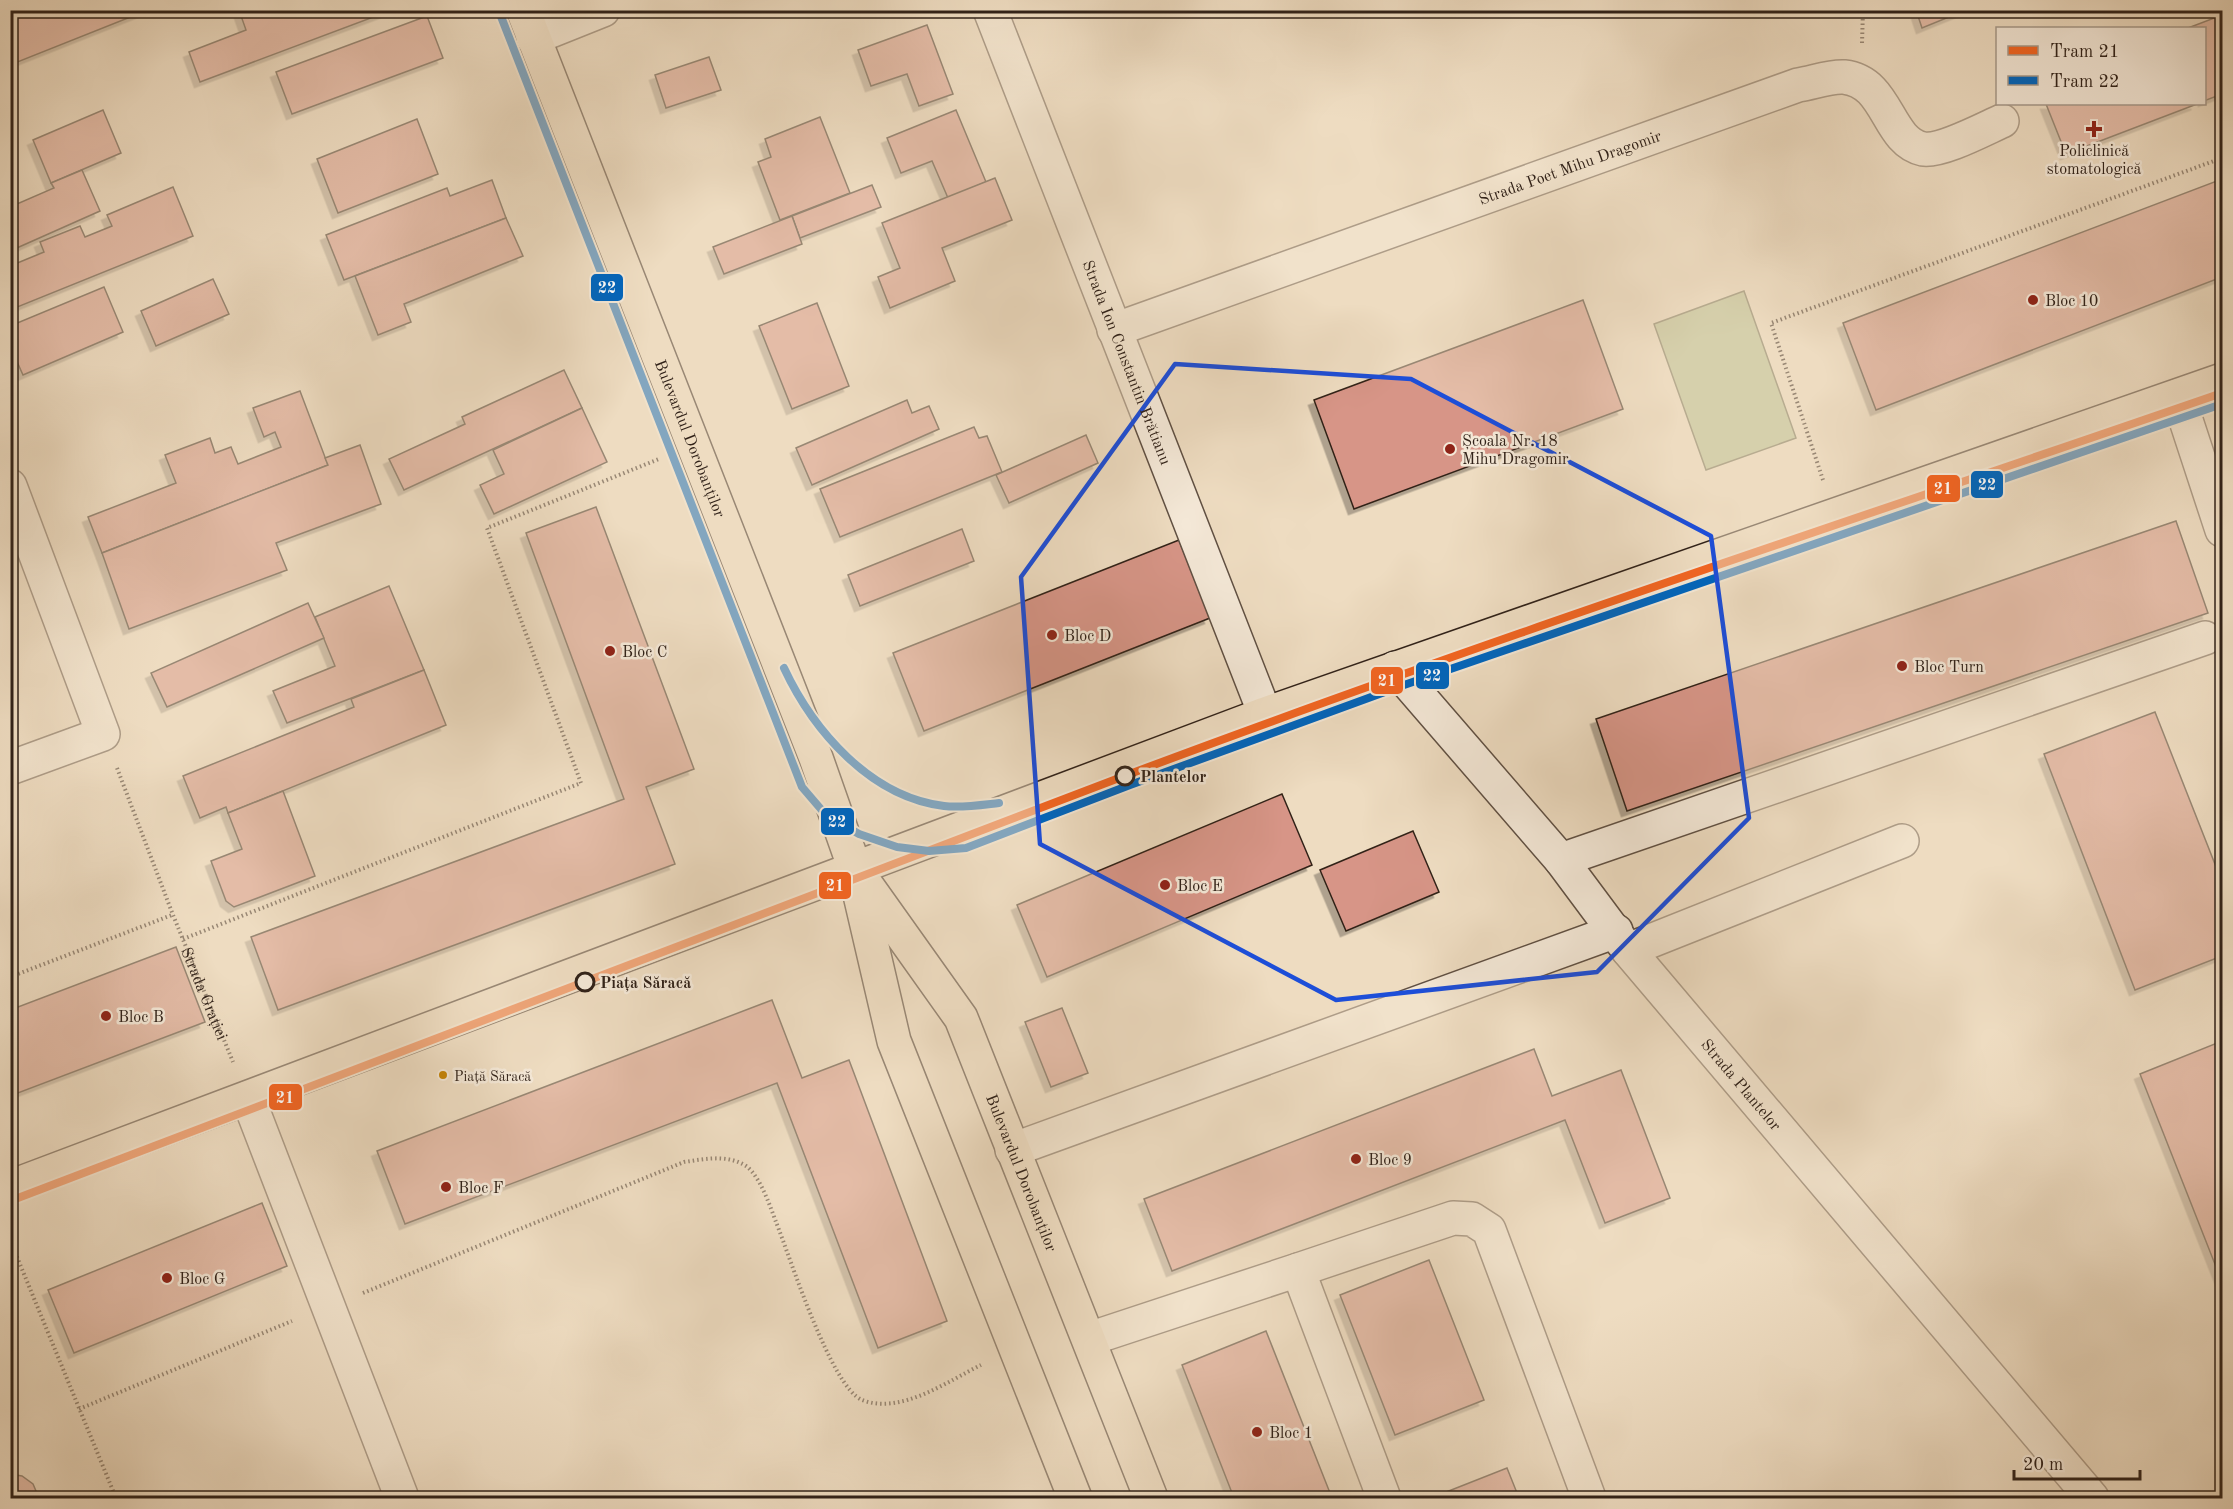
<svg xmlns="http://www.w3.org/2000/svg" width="2233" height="1509" viewBox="0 0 2233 1509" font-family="'Old Standard TT',serif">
  <defs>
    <filter id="shadow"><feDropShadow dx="-5.5" dy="5.5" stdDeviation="0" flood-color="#0004"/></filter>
  </defs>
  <rect width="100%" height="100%" fill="#eedcc1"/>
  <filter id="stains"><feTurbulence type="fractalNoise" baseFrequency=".00333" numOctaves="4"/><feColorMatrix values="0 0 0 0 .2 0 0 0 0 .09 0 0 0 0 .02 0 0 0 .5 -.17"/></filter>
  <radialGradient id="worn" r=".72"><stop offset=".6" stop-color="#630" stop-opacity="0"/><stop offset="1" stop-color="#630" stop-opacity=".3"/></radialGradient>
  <path fill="#b9c092" stroke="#757156" stroke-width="1.5" d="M 1744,291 L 1796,438 L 1706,470 L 1654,324 Z"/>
  <g fill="#d79587" stroke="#312219" stroke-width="1.5" filter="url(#shadow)">
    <path d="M 15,10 L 148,10 L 10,65 L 10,12 Z"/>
    <path d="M 247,10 L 392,10 L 200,82 L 189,52 L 246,30 L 240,13 Z"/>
    <path d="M 1916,10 L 1966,10 L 1922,28 Z"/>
    <path d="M 2222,15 L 2222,94 L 2204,101 L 2204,28 L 2188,28 Z"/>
    <path d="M 427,16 L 443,58 L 292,114 L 276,72 Z"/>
    <path d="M 927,25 L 953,94 L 919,106 L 907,74 L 871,86 L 858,50 Z"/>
    <path d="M 709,57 L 721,90 L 666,108 L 655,75 Z"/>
    <path d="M 2046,104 L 2197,104 L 2066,154 Z"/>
    <path d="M 103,110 L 121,153 L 51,183 L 33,140 Z"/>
    <path d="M 956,110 L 986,182 L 948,198 L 932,161 L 901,173 L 887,138 Z"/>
    <path d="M 820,117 L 850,193 L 780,220 L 758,162 L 771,157 L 765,139 Z"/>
    <path d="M 417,119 L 438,174 L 338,213 L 317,159 Z"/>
    <path d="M 82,170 L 100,211 L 10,251 L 10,207 L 54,188 L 51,183 Z"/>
    <path d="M 995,178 L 1012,220 L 942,248 L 955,281 L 890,308 L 878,277 L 900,268 L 882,223 Z"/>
    <path d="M 2222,179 L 2222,277 L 1876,410 L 1843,323 Z"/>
    <path d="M 492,180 L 506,218 L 344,280 L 326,235 L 447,188 L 450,196 Z"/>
    <path d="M 872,185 L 881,207 L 800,238 L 792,216 Z"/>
    <path d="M 173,187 L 193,236 L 10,310 L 10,266 L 44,252 L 40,242 L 80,226 L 85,237 L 112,226 L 107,215 Z"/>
    <path d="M 792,216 L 802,244 L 724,274 L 713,247 Z"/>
    <path d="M 506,218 L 523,256 L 404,304 L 411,322 L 378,335 L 355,276 Z"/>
    <path d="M 213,279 L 229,314 L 156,346 L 141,311 Z"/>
    <path d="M 104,287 L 123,332 L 23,375 L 10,346 L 10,326 Z"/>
    <path d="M 1583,300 L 1623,409 L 1354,509 L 1314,400 Z"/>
    <path d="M 817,303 L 849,386 L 792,409 L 759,326 Z"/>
    <path d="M 564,370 L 582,408 L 404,490 L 389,459 L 465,424 L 462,417 Z"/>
    <path d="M 300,391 L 328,465 L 102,553 L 88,517 L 176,483 L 165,455 L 210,438 L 215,453 L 231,447 L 238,464 L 281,447 L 275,432 L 264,437 L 253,408 Z"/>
    <path d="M 907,400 L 912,413 L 929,406 L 939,429 L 812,485 L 796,448 Z"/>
    <path d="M 582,408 L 607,462 L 494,514 L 480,485 L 504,474 L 493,450 Z"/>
    <path d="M 974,427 L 979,438 L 987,436 L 1002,472 L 840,537 L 820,489 Z"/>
    <path d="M 1086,435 L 1098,463 L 1009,503 L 996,475 Z"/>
    <path d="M 360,445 L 381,504 L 276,543 L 287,570 L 129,629 L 102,553 L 328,465 L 325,458 Z"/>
    <path d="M 596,507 L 694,769 L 646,787 L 675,864 L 278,1010 L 251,937 L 624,799 L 526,533 Z"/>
    <path d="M 2176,521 L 2208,613 L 1627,811 L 1596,719 Z"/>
    <path d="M 962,529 L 974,561 L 860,606 L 848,575 Z"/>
    <path d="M 1179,540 L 1210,618 L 924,731 L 893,653 Z"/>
    <path d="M 389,586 L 424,670 L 287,723 L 273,691 L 335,666 L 315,617 Z"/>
    <path d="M 308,603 L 324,638 L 167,707 L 151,673 Z"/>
    <path d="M 424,670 L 446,725 L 228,813 L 226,807 L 200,818 L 183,776 L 354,707 L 351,699 Z"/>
    <path d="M 2155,712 L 2222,882 L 2222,956 L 2135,990 L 2044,754 Z"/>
    <path d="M 283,791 L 315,876 L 234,907 L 226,901 L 211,861 L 242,849 L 228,813 Z"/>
    <path d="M 1282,794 L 1312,865 L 1047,977 L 1017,905 Z"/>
    <path d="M 1413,831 L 1439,892 L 1346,931 L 1320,870 Z"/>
    <path d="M 176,947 L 205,1022 L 10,1096 L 10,1010 Z"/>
    <path d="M 772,1000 L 802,1078 L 849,1060 L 947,1321 L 878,1348 L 777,1083 L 405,1224 L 377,1151 Z"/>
    <path d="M 1062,1008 L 1088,1073 L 1051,1087 L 1025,1022 Z"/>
    <path d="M 2222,1041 L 2222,1282 L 2140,1074 Z"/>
    <path d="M 1534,1049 L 1552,1096 L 1621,1070 L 1670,1198 L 1605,1223 L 1565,1120 L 1172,1271 L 1144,1199 Z"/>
    <path d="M 262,1203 L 287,1266 L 74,1353 L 48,1290 Z"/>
    <path d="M 1429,1260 L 1484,1400 L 1395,1435 L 1340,1295 Z"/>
    <path d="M 1266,1331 L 1332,1498 L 1234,1498 L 1182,1365 Z"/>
    <path d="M 1507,1468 L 1519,1498 L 1431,1498 Z"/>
    <path d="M 10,1474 L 22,1476 L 33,1484 L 39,1498 L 10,1498 Z"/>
  </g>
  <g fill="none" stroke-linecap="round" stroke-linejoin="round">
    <g stroke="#605043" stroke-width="36">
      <g id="minor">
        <path id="s2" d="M 990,10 L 1265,714"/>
        <path d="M 533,38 L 603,10"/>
        <path id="s3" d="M 1114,330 L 1798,85 C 1812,83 1830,76 1844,77 C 1889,82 1886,141 1923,149 C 1941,152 1984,129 2002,121"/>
        <path d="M 2178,396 L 2222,530"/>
        <path d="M 10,486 L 103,734 L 10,768"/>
        <path id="s4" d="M 1395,668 L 1561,860 L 1628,950 L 2092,1498"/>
        <path d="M 1561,860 L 2205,638"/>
        <path d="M 1628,950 L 1902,841"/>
        <path d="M 248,1098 L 402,1498"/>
        <path d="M 1012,1150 L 1616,931"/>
        <path d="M 1298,1270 L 1453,1218 L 1472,1219 L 1489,1230 L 1589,1498"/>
        <path d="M 1089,1339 L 1298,1270 L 1384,1498"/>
      </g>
    </g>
    <g stroke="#312219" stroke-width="36">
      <g id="major">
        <path id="s5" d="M 523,10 L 816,758 L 855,869 L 961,1018 L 1151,1498"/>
        <path d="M 857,882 L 894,1041 L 1075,1498"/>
        <path d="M 10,1187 L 1265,714 L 2222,380"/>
      </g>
    </g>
    <g stroke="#312219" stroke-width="4" stroke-dasharray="1.5 3" stroke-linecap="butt">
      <path d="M 1862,43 L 1863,10"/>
      <path d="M 1823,480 L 1771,323 L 2222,158"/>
      <path id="s1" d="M 117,768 L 173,915 L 233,1062"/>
      <path d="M 183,939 L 581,783 L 487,528 L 659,459"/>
      <path d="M 10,977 L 172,915"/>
      <path d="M 10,1240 L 116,1498"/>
      <path d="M 363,1293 L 684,1162 C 705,1159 727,1154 746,1166 C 760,1176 770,1206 776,1222 C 790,1257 831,1387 862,1400 C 901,1415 948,1381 981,1365"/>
      <path d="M 79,1409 L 292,1321"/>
    </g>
    <use href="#minor" stroke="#f4e8d7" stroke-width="33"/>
    <use href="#major" stroke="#eedcc1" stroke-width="33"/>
    <g stroke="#f4e8d7" stroke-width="12">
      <path id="tram-1" d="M 10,1201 C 384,1062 754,914 1127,775 C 1489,639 1857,519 2222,393"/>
    </g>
    <g stroke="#f4e8d7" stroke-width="12">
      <g id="tram-2">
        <path d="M 500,14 L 802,787 L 826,815 L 859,834 L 897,847 L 929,851 L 966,848 L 1130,785 L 1404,685 L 2222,404"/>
        <path d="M 784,668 C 813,730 870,797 944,806 C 962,808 981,805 999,803"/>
      </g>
    </g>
    <use href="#tram-1" stroke="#f26522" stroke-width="8"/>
    <use href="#tram-2" stroke="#0065bd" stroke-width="8"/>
  </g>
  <path d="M0 0H2233V1509H0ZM 1175,364 L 1411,379 L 1711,536 L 1749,818 L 1597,972 L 1336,1000 L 1040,844 L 1021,577 Z" fill="#eedcc1" fill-opacity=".55" fill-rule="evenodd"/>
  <path fill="none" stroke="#1d4ed8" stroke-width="4.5" stroke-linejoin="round" d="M 1175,364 L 1411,379 L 1711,536 L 1749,818 L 1597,972 L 1336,1000 L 1040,844 L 1021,577 Z"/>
  <g fill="#8f2418" stroke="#f4e8d7" stroke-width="2">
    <path d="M2091 120h6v6h6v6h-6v6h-6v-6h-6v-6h6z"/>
    <circle cx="2033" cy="300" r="6"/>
    <circle cx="1450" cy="449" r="6"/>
    <circle cx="1052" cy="635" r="6"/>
    <circle cx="610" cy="651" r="6"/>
    <circle cx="1902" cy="666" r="6"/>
    <circle cx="1165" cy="885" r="6"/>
    <circle cx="106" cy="1016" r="6"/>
    <circle cx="1356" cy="1159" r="6"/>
    <circle cx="446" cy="1187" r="6"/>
    <circle cx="167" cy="1278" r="6"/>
    <circle cx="1257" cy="1432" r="6"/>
  </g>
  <g fill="#f4e8d7" stroke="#312219" stroke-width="3">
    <circle cx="1125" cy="776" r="9"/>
    <circle cx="585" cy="982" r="9"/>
  </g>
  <circle fill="#c68506" stroke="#f4e8d7" stroke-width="2" cx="443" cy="1075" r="5"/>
  <g text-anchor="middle" stroke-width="5" stroke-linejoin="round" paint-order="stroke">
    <g font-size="14" fill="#312219" stroke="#f4e8d7" text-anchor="start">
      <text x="454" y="1081">Piață Săracă</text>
    </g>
    <g font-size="16" fill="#312219" stroke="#f4e8d7" text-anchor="start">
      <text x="2094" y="156" text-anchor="middle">Policlinică<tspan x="2094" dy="18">stomatologică</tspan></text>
      <text x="2045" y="306">Bloc 10</text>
      <text x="1462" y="446">Școala Nr. 18<tspan x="1462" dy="18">Mihu Dragomir</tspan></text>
      <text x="1064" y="641">Bloc D</text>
      <text x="622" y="657">Bloc C</text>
      <text x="1914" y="672">Bloc Turn</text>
      <text x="1177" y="891">Bloc E</text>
      <text x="118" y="1022">Bloc B</text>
      <text x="1368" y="1165">Bloc 9</text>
      <text x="458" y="1193">Bloc F</text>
      <text x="179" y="1284">Bloc G</text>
      <text x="1269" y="1438">Bloc 1</text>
    </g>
    <g font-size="16" fill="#312219" stroke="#f4e8d7">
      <text dy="6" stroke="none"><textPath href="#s3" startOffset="484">Strada Poet Mihu Dragomir</textPath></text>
      <text dy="6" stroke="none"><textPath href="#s2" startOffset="378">Strada Ion Constantin Brătianu</textPath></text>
      <text dy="6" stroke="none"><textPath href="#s5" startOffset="460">Bulevardul Dorobanților</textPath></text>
      <text dy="6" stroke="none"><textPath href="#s1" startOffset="242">Strada Grației</textPath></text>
      <text dy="6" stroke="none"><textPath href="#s4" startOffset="542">Strada Plantelor</textPath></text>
      <text dy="6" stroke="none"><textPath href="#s5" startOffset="1270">Bulevardul Dorobanților</textPath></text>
    </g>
    <g font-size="16" font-weight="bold" fill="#312219" stroke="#f4e8d7" text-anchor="start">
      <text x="1140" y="782">Plantelor</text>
      <text x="600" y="988">Piața Săracă</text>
    </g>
  </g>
  <g stroke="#f4e8d7" stroke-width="2">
    <rect x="590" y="273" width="34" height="29" rx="6" fill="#0065bd"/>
    <rect x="1970" y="470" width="34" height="29" rx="6" fill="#0065bd"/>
    <rect x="1926" y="474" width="35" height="29" rx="6" fill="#f26522"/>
    <rect x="1415" y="661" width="35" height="29" rx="6" fill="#0065bd"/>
    <rect x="1370" y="666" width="34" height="29" rx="6" fill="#f26522"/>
    <rect x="820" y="807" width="35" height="29" rx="6" fill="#0065bd"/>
    <rect x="818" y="871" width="34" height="29" rx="6" fill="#f26522"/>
    <rect x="268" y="1083" width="35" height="28" rx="6" fill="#f26522"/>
  </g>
  <g font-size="16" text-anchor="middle" font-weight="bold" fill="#fff">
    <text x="607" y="293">22</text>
    <text x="1987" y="490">22</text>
    <text x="1943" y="494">21</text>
    <text x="1432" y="681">22</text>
    <text x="1387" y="686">21</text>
    <text x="837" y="827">22</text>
    <text x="835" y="891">21</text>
    <text x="285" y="1103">21</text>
  </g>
  <rect width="2233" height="1509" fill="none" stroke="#eedcc1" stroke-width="36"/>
  <rect x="12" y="12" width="2209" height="1485" fill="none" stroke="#312219" stroke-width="3"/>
  <rect x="18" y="18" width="2197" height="1473" fill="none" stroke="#312219" stroke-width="1.5"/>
  <rect x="1996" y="27" width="210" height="78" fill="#f4e8d7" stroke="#a6998b" stroke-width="1.5"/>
  <rect x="2008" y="46" width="30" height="9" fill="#f26522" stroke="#a6998b" stroke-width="1.5"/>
  <text x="2050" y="57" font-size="18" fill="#312219">Tram 21</text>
  <rect x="2008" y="76" width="30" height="9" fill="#0065bd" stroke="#a6998b" stroke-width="1.5"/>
  <text x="2050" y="87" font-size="18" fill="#312219">Tram 22</text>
  <path d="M2014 1470v9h126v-9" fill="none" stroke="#312219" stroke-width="3"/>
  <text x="2023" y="1470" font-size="18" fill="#312219" stroke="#f4e8d7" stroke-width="4.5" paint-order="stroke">20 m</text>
  <rect width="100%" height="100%" filter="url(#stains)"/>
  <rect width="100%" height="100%" fill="url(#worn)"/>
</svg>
